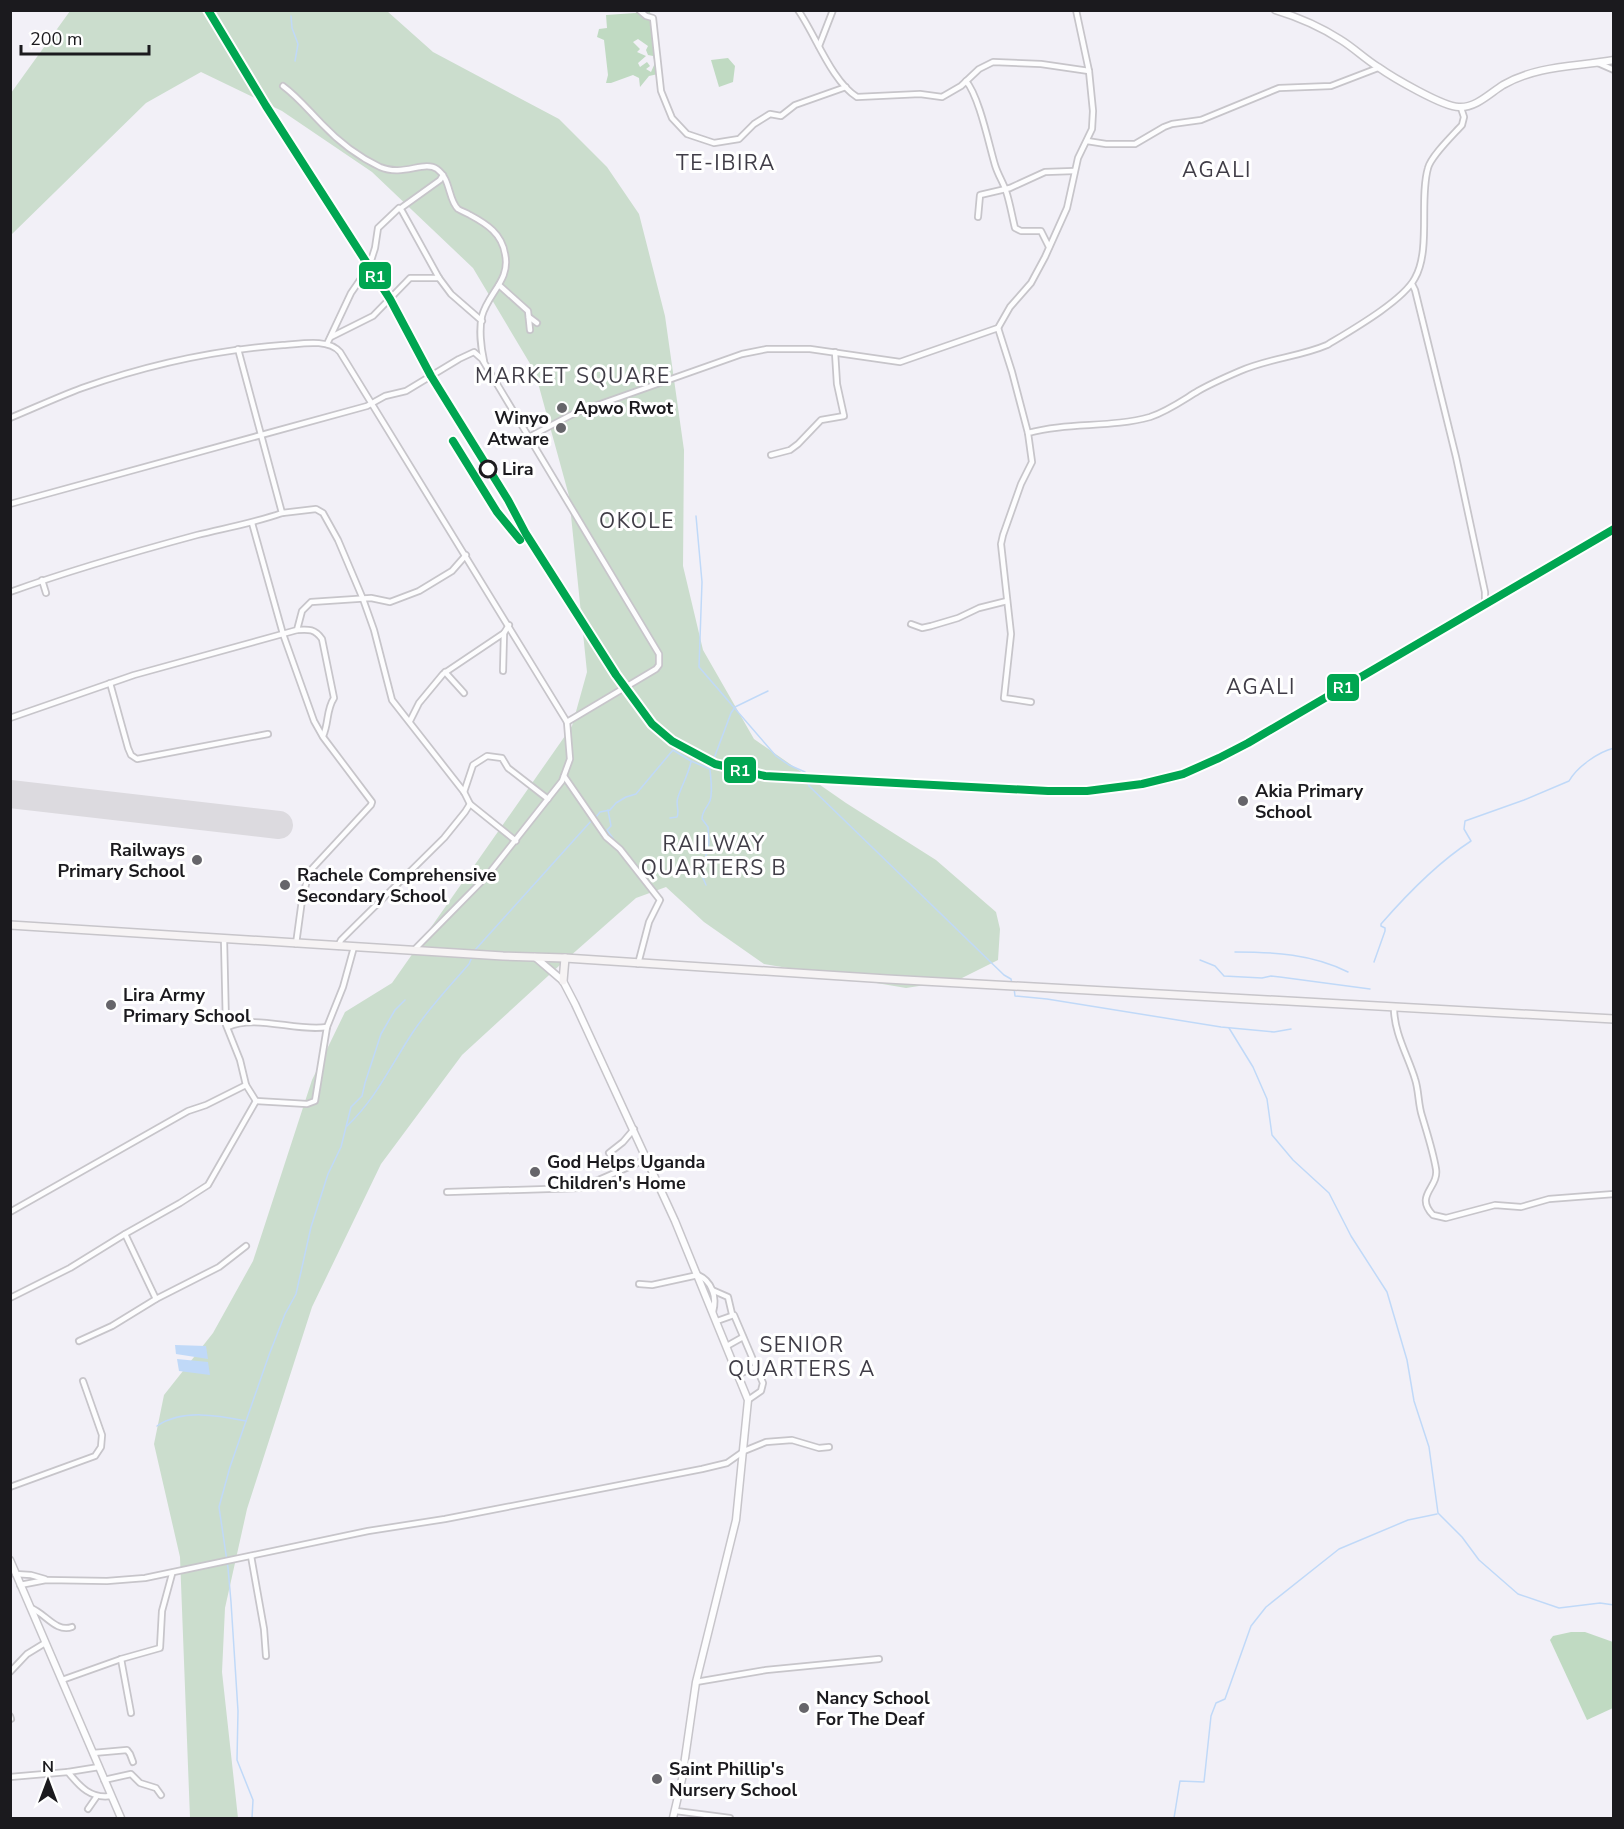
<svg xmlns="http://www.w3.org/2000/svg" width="1624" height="1829" viewBox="0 0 1624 1829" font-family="'Nunito Sans',sans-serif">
  <rect width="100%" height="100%" fill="#f2f0f7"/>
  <path fill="#cbddcd" d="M 70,11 L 387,11 L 433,52 L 559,119 L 607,167 L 639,214 L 665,316 L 684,450 L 683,566 L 703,650 L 754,739 L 846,803 L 936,860 L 996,912 L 1000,929 L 998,960 L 958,980 L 906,988 L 764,964 L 704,922 L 666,887 L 636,898 L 560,965 L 462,1055 L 381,1164 L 312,1307 L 247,1509 L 225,1608 L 222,1672 L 238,1818 L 190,1818 L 180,1557 L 154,1444 L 164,1395 L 213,1333 L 253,1261 L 312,1080 L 345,1012 L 392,983 L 572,726 L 587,672 L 569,496 L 535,372 L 473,268 L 372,172 L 282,111 L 201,72 L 146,103 L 11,235 L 11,93 Z"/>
  <g fill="#c0dac2" fill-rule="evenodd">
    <path d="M 650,12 L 658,74 L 649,76 L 640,87 L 639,78 L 633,75 L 611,83 L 606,83 L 608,75 L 604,40 L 597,37 L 599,29 L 607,28 L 606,15 ZM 638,39 L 648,46 L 646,50 L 648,55 L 653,56 L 655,63 L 651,72 L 646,69 L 650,66 L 647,62 L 640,67 L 638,63 L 646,56 L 637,52 L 640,49 L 633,42 Z"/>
    <path d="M 728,58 L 735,66 L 733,82 L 719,87 L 711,60 Z"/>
    <path d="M 1571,1632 L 1585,1632 L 1613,1642 L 1613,1708 L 1587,1720 L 1550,1640 L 1553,1636 Z"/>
  </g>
  <g fill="#c0d9f8">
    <path d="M 175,1345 L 206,1346 L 208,1359 L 176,1354 Z"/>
    <path d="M 177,1359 L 208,1362 L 210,1375 L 179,1371 Z"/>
  </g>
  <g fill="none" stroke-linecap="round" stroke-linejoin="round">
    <g stroke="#c0d9f8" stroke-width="1.5">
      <path d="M 291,16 L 292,28 L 298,44 L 295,61"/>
      <path d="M 696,516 L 702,582 L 699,667 L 776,756 L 789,765 L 805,772 L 809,786 L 1004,975 L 1011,979 L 1012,984"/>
      <path d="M 608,810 L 611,826 L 607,830 L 617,844"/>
      <path d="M 596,817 L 600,812 L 610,810 L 616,803 L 626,797 L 636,794 L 673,750 L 691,761 L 710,769 L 731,713 L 735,707 L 768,691"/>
      <path d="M 670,818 L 677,817 C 680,810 675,804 678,797 C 682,785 688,775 691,762"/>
      <path d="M 631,859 L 640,870 L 650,876"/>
      <path d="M 706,885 L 703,878 L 704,863 L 709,843 L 708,827 L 702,819 C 702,811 707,808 710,801 C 713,792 711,780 710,770"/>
      <path d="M 475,950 L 592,820"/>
      <path d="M 1235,952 C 1274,952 1312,954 1348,972"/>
      <path d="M 1200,960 L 1215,966 L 1224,976 L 1262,978 L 1271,976 L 1280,977 L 1370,989"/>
      <path d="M 1374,962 L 1385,931 L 1385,928 L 1381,926 L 1381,924 C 1408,893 1437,863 1471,841 L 1464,829 L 1465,821 L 1524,800 L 1569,781 C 1577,767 1598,752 1614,748"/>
      <path d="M 1014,988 L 1015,996 L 1047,999 L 1221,1027 L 1274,1032 L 1291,1029"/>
      <path d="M 1229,1028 L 1253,1067 L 1267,1099 L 1272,1135 L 1293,1160 L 1329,1193 L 1351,1236 L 1387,1292 L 1407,1360 L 1414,1401 L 1429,1447 L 1438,1513 L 1462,1537 L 1479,1560 L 1518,1594 L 1559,1608 L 1600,1603 L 1614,1605"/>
      <path d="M 347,1126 C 376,1099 391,1065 413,1032 C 429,1008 450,986 469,964 L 472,957"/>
      <path d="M 157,1426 C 182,1409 217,1415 246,1421"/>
      <path d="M 252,1818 L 253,1800 L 237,1760 L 238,1711 L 231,1602 L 228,1568 L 219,1507 L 230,1467 L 269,1355 L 285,1314 L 296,1294 L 311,1227 L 328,1174 L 341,1147 L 351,1107 L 362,1096 L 365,1083 L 381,1034 L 395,1010 L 405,1000"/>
      <path d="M 1174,1818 L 1180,1781 L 1204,1782 L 1211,1716 L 1216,1703 L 1225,1699 L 1251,1626 L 1266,1607 L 1339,1549 L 1408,1520 L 1437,1514"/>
    </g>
    <path stroke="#dcdadf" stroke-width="28" d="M 10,794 L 279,825"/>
    <g stroke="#c7c5ca" stroke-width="8">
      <g id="minor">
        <path d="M 639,10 L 646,16 L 653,18 L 661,91 L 672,118 L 687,134 L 714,143 L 739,139 L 754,124 L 770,114 L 781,116 L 795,105 L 846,87"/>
        <path d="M 798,10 C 815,34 832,82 857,97 L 920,94 L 942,97 L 961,86 L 979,69 L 993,62 L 1041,64 L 1089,71"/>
        <path d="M 819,46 L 833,10"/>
        <path d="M 1598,63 L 1614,70"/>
        <path d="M 966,81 C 979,96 989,145 995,165 C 998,175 1003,182 1006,191 C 1010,203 1012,216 1015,228 L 1021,231 L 1041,231 L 1049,247"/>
        <path d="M 283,86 C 298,97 309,111 322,124 C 338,141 359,157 380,167 C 403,177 424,160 437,169 C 451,179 448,200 458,209 C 461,211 467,213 470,215 C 487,224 502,234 505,254 C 511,280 488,293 482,316 C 479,329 481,348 484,361"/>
        <path d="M 1087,141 L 1106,144 L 1135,144 L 1164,127 L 1172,124 L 1201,120 L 1279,88 L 1331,86 L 1378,68"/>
        <path d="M 401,208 L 440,180 L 443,175"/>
        <path d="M 978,217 L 980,195 L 1010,188 L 1045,172 L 1074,171"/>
        <path d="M 1412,284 L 1415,290 L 1456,457 L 1485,592 L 1485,606"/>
        <path d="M 499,285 L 528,311 L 530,330"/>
        <path d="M 529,317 L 537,323"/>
        <path d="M 998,328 L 1012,372 L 1028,433"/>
        <path d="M 331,337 L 373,316 L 410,278 L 439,278"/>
        <path d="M 327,344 L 351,293 L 369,267 L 375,248 L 378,228 L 399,208 L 402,211 L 439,278 L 451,294 L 482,321"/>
        <path d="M 10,418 C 34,408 58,397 82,388 C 147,365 215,350 283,345 C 300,344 328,338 340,352 L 567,722 L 570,759 L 562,781 L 487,876 L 413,951"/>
        <path d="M 529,437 L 575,413 L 742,354 L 767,349 L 810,349 L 900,362 L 998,328 L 1010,307 L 1031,283 L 1045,257 L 1067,208 L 1078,158 L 1092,129 L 1093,111 L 1089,71 L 1076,10"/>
        <path d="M 771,455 L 790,450 L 798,444 L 821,420 L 844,416 L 837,384 L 835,352"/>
        <path d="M 10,504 L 367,406 L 385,396 L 406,391 L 459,359 L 474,352 L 482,359 L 659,654 L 659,665 L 656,669 L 567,722"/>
        <path d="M 282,513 L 316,509 L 323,513 L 338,540 L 363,599 L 374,630 L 392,700 L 464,792 L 470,804 L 516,841"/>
        <path d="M 252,523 L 283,634 L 314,721 L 323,737 L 372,802 L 371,805 L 309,872 L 302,900 L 296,944"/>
        <path d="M 42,580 L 46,593"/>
        <path d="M 10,592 C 71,570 134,552 197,535 C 225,528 254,523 282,513 L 238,349"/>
        <path d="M 911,624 L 922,628 L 931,626 L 958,618 L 979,608 L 1007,601"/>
        <path d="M 297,630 C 309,629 315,629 322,639 L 334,698 C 326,710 329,723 323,736"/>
        <path d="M 503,671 L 504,633 L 509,625"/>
        <path d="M 445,672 L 464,693"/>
        <path d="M 110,683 L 128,748 L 131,755 L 137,759 L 268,734"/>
        <path d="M 1031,702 L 1004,698 L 1011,634 L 1001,544 L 1003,535 L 1021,484 L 1032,462 L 1028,433 C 1068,422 1111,428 1150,417 C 1168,411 1183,400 1198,391 C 1212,383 1226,377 1240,371 C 1270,358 1299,357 1327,345 C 1350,331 1403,301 1415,278 C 1431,250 1419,199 1428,168 C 1431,156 1453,135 1462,125 L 1464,117 L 1461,108"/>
        <path d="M 10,718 L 134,675 L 297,630 L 302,611 L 311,602 L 371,598 L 390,602 L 419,591 L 452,571 L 466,555"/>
        <path d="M 410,721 L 419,703 L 443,674 L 504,633"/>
        <path d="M 564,776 L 606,837 L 620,849 L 660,900 L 649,922 L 638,964"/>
        <path d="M 464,792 L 473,765 L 487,756 L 502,758 L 508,768 L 548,799"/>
        <path d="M 224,939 L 226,1025 L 240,1060 L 246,1085"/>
        <path d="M 338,946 L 341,940 L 353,928 L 444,838 L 465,812 L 470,804"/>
        <path d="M 1394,1008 C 1394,1033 1408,1056 1415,1079 C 1419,1091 1418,1104 1422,1116 C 1427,1133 1433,1151 1436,1169 C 1439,1188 1414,1195 1433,1215 L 1446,1218 L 1495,1205 L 1521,1207 L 1549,1199 L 1614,1194"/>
        <path d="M 228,1027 C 255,1014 297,1032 327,1027"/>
        <path d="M 256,1101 L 307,1104 L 315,1101 L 327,1027 L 343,987 L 354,947"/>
        <path d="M 609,1153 L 623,1142 L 634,1129"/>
        <path d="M 447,1192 L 580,1188 L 647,1159"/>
        <path d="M 10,1212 L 188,1111 L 206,1105 L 246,1085 L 256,1101"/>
        <path d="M 125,1234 L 156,1299 L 219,1267 L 246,1246"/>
        <path d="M 639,1284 L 652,1285 L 698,1275 C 712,1281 717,1297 713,1312"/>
        <path d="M 712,1290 L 728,1297 L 732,1314"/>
        <path d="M 10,1298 L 70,1268 L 125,1234 L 180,1203 L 208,1185 L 256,1101"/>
        <path d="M 717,1321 L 734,1315 L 763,1383 L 761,1391 L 748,1400"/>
        <path d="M 79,1341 L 112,1326 L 156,1299"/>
        <path d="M 727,1346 L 743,1337"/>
        <path d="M 739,1374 L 756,1367"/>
        <path d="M 10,1487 L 95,1456 L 101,1447 L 102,1435 L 83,1381"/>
        <path d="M 251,1556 L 264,1629 L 266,1656"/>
        <path d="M 15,1574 L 31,1575 L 45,1579"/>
        <path d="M 20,1585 L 46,1580 L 107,1581 L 145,1578 L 368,1531 L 445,1519 L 702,1469 L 727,1463 L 744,1451 L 766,1442 L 792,1440 L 819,1448 L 829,1447"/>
        <path d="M 31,1608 C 45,1613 56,1633 72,1627"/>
        <path d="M 121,1659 L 131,1713"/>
        <path d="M 10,1672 L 27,1654 L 45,1643"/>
        <path d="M 62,1680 L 121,1659 L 160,1648 L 162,1611 L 172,1574"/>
        <path d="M 696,1682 L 766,1670 L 879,1659"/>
        <path d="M 10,1716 L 11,1719"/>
        <path d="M 93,1753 L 127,1750 L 130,1754 L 133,1762"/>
        <path d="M 68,1772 L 99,1767"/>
        <path d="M 10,1777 L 68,1772 C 80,1787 91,1799 111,1796"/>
        <path d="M 104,1780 L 131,1774 L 140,1783 L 156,1788 L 161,1795"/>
        <path d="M 88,1809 L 97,1796"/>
        <path d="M 676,1811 L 730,1818"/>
      </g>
    </g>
    <g stroke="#c7c5ca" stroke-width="9">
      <g id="tertiary">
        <path d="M 1275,10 C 1298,17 1321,27 1341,40 C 1354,48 1365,59 1378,67 C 1392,77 1443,107 1459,107 C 1476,108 1490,93 1503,85 C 1538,65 1575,67 1614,60"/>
        <path d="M 535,957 L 563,981 L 575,1004 L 675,1221 L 748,1400 L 736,1520 L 696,1682 L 682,1779 L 673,1818"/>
        <path d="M 10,1560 L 121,1818"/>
      </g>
    </g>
    <g stroke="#c7c5ca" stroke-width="10">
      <g id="secondary">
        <path d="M 10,925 L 503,956 L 565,958 L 887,979 L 1614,1019"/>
        <path d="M 563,981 L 565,958"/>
      </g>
    </g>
    <use href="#minor" stroke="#fdfdfe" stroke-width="4.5"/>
    <use href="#tertiary" stroke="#fdfdfe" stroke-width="6"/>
    <use href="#secondary" stroke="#f6f3f4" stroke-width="7"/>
    <g stroke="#fff" stroke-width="12">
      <g id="rail-1">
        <path d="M 208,10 L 266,106 L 390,299 L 431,376 L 508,500 L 526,534 L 616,675 L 652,724 L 672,741 L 715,764 L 765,776 L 1048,791 L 1087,791 L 1142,784 L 1183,774 L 1219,758 L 1248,743 L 1614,529"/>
        <path d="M 453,441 L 497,512 L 520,540"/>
      </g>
    </g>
    <use href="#rail-1" stroke="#00a651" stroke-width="8"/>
  </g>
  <g fill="#66656a" stroke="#fff" stroke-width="2">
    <circle cx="562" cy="408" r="6"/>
    <circle cx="561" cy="428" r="6"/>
    <circle cx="1243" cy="801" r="6"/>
    <circle cx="197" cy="860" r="6"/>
    <circle cx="285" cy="885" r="6"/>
    <circle cx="111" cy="1005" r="6"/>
    <circle cx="535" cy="1172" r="6"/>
    <circle cx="804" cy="1708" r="6"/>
    <circle cx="657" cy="1779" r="6"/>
  </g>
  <circle fill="#fff" stroke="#1b1a1e" stroke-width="3" cx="488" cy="469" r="8"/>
  <g text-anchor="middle" stroke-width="6" stroke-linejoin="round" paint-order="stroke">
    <g font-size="18" font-weight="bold" fill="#1b1a1e" stroke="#fff" text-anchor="start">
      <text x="574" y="414">Apwo Rwot</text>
      <text x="549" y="424" text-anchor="end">Winyo<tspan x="549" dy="21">Atware</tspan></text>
      <text x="1255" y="797">Akia Primary<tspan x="1255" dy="21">School</tspan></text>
      <text x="185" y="856" text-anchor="end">Railways<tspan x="185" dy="21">Primary School</tspan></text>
      <text x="297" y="881">Rachele Comprehensive<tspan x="297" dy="21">Secondary School</tspan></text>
      <text x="123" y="1001">Lira Army<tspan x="123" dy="21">Primary School</tspan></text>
      <text x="547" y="1168">God Helps Uganda<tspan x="547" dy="21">Children's Home</tspan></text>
      <text x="816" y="1704">Nancy School<tspan x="816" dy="21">For The Deaf</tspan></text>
      <text x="669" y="1775">Saint Phillip's<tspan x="669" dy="21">Nursery School</tspan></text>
    </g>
    <g font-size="18" font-weight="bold" fill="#1b1a1e" stroke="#fff" text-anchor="start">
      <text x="502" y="475">Lira</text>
    </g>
    <g font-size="21" letter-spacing="1.5" fill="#403d47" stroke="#fff">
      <text x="726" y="170">TE-IBIRA</text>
      <text x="1217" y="177">AGALI</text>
      <text x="573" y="383">MARKET SQUARE</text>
      <text x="637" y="528">OKOLE</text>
      <text x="1261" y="694">AGALI</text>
      <text x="714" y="851">RAILWAY<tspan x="714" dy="24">QUARTERS B</tspan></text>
      <text x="802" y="1352">SENIOR<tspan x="802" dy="24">QUARTERS A</tspan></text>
    </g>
  </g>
  <g stroke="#fff" stroke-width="2">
    <rect x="358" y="261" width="34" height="29" rx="6" fill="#00a651"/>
    <rect x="1326" y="673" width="34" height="29" rx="6" fill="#00a651"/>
    <rect x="723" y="756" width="34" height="28" rx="6" fill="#00a651"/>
  </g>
  <g font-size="16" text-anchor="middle" font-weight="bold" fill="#fff">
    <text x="375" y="282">R1</text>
    <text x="1343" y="693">R1</text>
    <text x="740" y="776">R1</text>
  </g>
  <rect width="1624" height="1829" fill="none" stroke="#1b1a1e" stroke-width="24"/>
  <g transform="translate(48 1781)" stroke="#ffffff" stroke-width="4.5" paint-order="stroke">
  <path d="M0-4.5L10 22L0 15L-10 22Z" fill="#1b1a1e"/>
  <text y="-9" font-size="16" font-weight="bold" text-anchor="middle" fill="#1b1a1e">N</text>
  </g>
  <path d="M21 45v9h128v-9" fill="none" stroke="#1b1a1e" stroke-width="3"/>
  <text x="30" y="45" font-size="18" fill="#1b1a1e" stroke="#ffffff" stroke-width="4.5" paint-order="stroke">200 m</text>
</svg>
